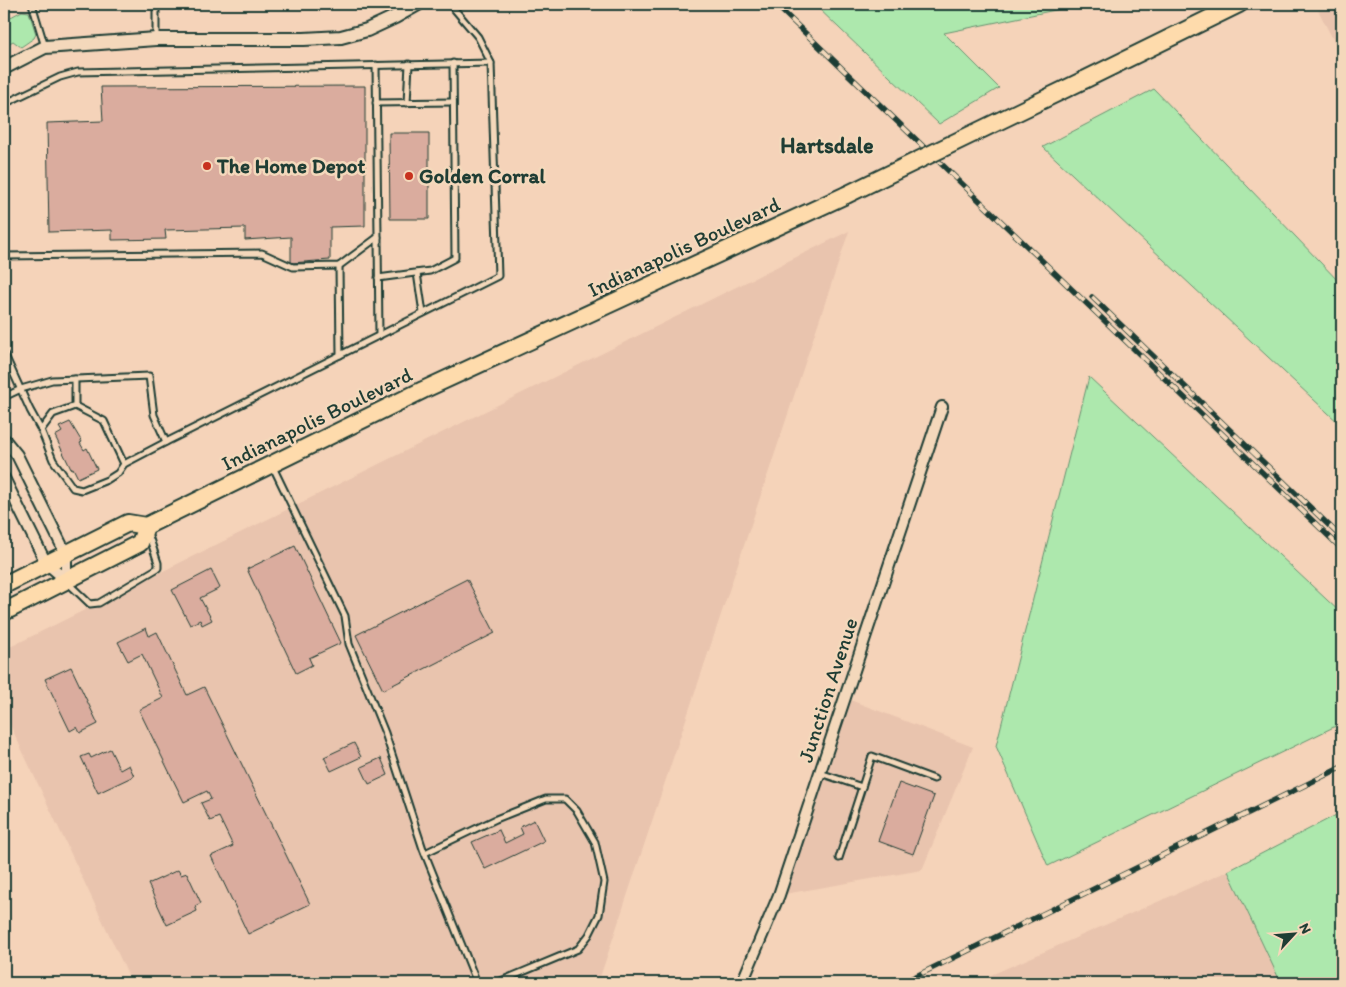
<svg xmlns="http://www.w3.org/2000/svg" width="1346" height="987" viewBox="0 0 1346 987" font-family="Itim,sans-serif">
  <rect width="100%" height="100%" fill="#f5d3b9"/>
  <filter id="ink" filterUnits="userSpaceOnUse"><feTurbulence type="fractalNoise" baseFrequency=".02" numOctaves="2"/><feDisplacementMap in="SourceGraphic" scale="10" xChannelSelector="R" yChannelSelector="G"/><feConvolveMatrix kernelMatrix="1 2 1 2 8 2 1 2 1" color-interpolation-filters="sRGB"/></filter>
  <g filter="url(#ink)">
    <g fill="#e9c4ae">
      <path d="M 1315,4 L 1342,4 L 1342,57 Z"/>
      <path d="M 849,231 L 598,983 L 132,983 L 4,712 L 4,650 Z"/>
      <path d="M 845,698 L 973,747 L 922,870 L 779,895 Z"/>
      <path d="M 1228,871 L 1281,983 L 973,983 Z"/>
    </g>
    <g fill="#ade8ad" stroke="#669270">
      <path d="M 814,4 L 1067,4 L 1065,8 L 944,33 L 999,88 L 939,124 Z"/>
      <path d="M 22,11 L 29,12 L 36,34 L 34,38 L 21,47 L 13,41 L 4,46 L 4,13 L 7,19 Z"/>
      <path d="M 1154,89 L 1342,285 L 1342,426 L 1043,147 Z"/>
      <path d="M 1089,377 L 1342,614 L 1342,723 L 1048,866 L 996,746 Z"/>
      <path d="M 1342,812 L 1342,983 L 1281,983 L 1228,871 Z"/>
    </g>
    <g fill="#daac9e" stroke="#1f3d34">
      <path d="M 365,86 L 365,226 L 330,227 L 330,260 L 291,263 L 291,237 L 245,240 L 245,228 L 165,230 L 166,239 L 112,240 L 112,230 L 49,232 L 47,123 L 103,121 L 101,87 Z"/>
      <path d="M 389,133 L 429,133 L 429,219 L 390,219 Z"/>
      <path d="M 70,422 L 82,442 L 80,443 L 84,450 L 87,448 L 97,469 L 78,478 L 73,468 L 71,469 L 55,436 L 62,432 L 59,427 Z"/>
      <path d="M 295,546 L 341,643 L 309,658 L 312,665 L 296,673 L 247,569 Z"/>
      <path d="M 211,570 L 220,588 L 200,598 L 212,620 L 202,625 L 200,620 L 190,625 L 172,590 Z"/>
      <path d="M 467,579 L 495,633 L 383,690 L 356,635 Z"/>
      <path d="M 146,628 L 149,636 L 157,632 L 187,695 L 204,687 L 310,904 L 248,934 L 211,856 L 233,846 L 219,817 L 210,821 L 201,803 L 211,799 L 207,791 L 184,802 L 139,710 L 163,698 L 142,654 L 128,661 L 118,642 Z"/>
      <path d="M 71,667 L 98,724 L 80,733 L 77,727 L 70,731 L 45,679 Z"/>
      <path d="M 354,743 L 361,757 L 331,771 L 324,757 Z"/>
      <path d="M 110,749 L 120,770 L 129,765 L 134,776 L 98,793 L 81,757 L 89,754 L 91,758 Z"/>
      <path d="M 381,758 L 388,775 L 369,784 L 361,767 Z"/>
      <path d="M 899,783 L 934,796 L 913,854 L 878,841 Z"/>
      <path d="M 534,820 L 544,841 L 485,869 L 472,842 L 499,830 L 505,843 L 523,834 L 520,827 Z"/>
      <path d="M 178,870 L 181,875 L 187,873 L 201,903 L 195,906 L 197,911 L 167,925 L 148,884 Z"/>
    </g>
    <g fill="none" stroke-linecap="round" stroke-linejoin="round">
      <g stroke="#1f3d34" stroke-width="9">
        <g id="service">
          <path d="M 32,4 L 45,47"/>
          <path d="M 156,4 L 156,39"/>
          <path d="M 376,103 L 453,102"/>
          <path d="M 407,103 L 409,64"/>
          <path d="M 4,104 L 60,77 L 78,72 L 491,63"/>
          <path d="M 378,237 L 379,336"/>
          <path d="M 4,256 L 262,253 L 293,267 L 339,266 L 378,237 L 376,65"/>
          <path d="M 339,266 L 340,355"/>
          <path d="M 417,273 L 423,313"/>
          <path d="M 378,278 L 430,271 L 455,258 L 453,63"/>
          <path d="M 4,353 L 30,410 L 41,430 L 53,414 L 75,406 L 75,379"/>
          <path d="M 4,397 L 21,389 L 52,380 L 149,376 L 154,415 L 166,442 L 498,276 L 491,63 L 478,37 L 450,4"/>
          <path d="M 75,406 L 104,421 L 124,464"/>
          <path d="M 41,430 L 53,460 L 73,488 L 82,490 L 107,480 L 118,473 L 124,464 L 166,442"/>
          <path d="M 273,467 L 345,616 L 349,644 L 385,733 L 423,849 L 477,983"/>
          <path d="M 68,583 L 90,604 L 99,603 L 158,568 L 158,563 L 148,533"/>
          <path d="M 820,773 L 862,787 L 872,756 L 934,779"/>
          <path d="M 425,853 L 496,819 L 546,799 L 565,799 L 577,811 L 595,842 L 604,882 L 599,915 L 589,935 L 578,949 L 496,983"/>
          <path d="M 839,858 L 862,787"/>
        </g>
      </g>
      <g stroke="#1f3d34" stroke-width="14">
        <g id="minor">
          <path d="M 4,439 L 17,455 L 66,554 L 66,580"/>
          <path d="M 4,478 L 46,563 L 66,580"/>
          <path d="M 742,983 L 779,895 L 942,407"/>
        </g>
      </g>
      <g stroke="#1f3d34" stroke-width="16">
        <path id="tertiary" d="M 4,68 L 45,47 L 156,39 L 304,39 L 341,37 L 367,30 L 395,17 L 418,4"/>
      </g>
      <g stroke="#1f3d34" stroke-width="20">
        <g id="trunk">
          <path d="M 1084,80 L 1239,4"/>
          <path d="M 4,585 L 128,523 L 146,526 L 423,390 L 846,195"/>
          <path d="M 4,612 L 140,543 L 146,526"/>
        </g>
      </g>
      <use href="#service" stroke="#f4d8bb" stroke-width="5"/>
      <use href="#minor" stroke="#f4d8bb" stroke-width="10"/>
      <use href="#tertiary" stroke="#f4d8bb" stroke-width="12"/>
      <use href="#trunk" stroke="#fedbac" stroke-width="16"/>
      <g stroke="#1f3d34" stroke-width="5.5">
        <g id="rail">
          <path d="M 775,4 L 1342,549"/>
          <path d="M 1092,297 L 1342,538"/>
          <path d="M 902,983 L 1342,767"/>
        </g>
      </g>
      <use href="#rail" stroke="#f4d8bb" stroke-width="4" stroke-dasharray="11" stroke-linecap="butt"/>
      <g stroke="#1f3d34" stroke-width="20" stroke-linecap="butt">
        <path id="trunk-bridge" d="M 846,195 L 1084,80"/>
      </g>
      <use href="#trunk-bridge" stroke="#fedbac" stroke-width="16"/>
    </g>
  </g>
  <g fill="#c8321e" stroke="#f4d8bb" stroke-width="2">
    <circle cx="207" cy="166" r="5"/>
    <circle cx="409" cy="176" r="5"/>
  </g>
  <g text-anchor="middle" stroke-width="5" stroke-linejoin="round" paint-order="stroke">
    <g font-size="21" font-weight="bold" fill="#1f3d34" stroke="#f4d8bb" text-anchor="start">
      <text x="217" y="173">The Home Depot</text>
      <text x="419" y="183">Golden Corral</text>
    </g>
    <g font-size="21" fill="#1f3d34" stroke="#f4d8bb">
      <text transform="translate(684 247) rotate(-25)" y="7">Indianapolis Boulevard</text>
      <text transform="translate(317 419) rotate(-26)" y="7">Indianapolis Boulevard</text>
      <text transform="translate(828 690) rotate(-72)" y="7">Junction Avenue</text>
    </g>
    <g font-size="22" font-weight="bold" fill="#1f3d34" stroke="#f4d8bb">
      <text x="827" y="153">Hartsdale</text>
    </g>
  </g>
  <rect width="1346" height="987" fill="none" stroke="#f4d8bb" stroke-width="20"/>
  <rect x="10" y="10" width="1326" height="967" fill="none" stroke="#1f3d34" stroke-width="2" filter="url(#ink)"/>
  <g transform="translate(1294 934) rotate(64)" stroke="#f4d8bb" stroke-width="4" paint-order="stroke">
  <path d="M0-4L9 19L0 12L-9 19Z" fill="#1f3d34"/>
  <text y="-8" font-size="14" font-weight="bold" text-anchor="middle" fill="#1f3d34">N</text>
  </g>
</svg>
